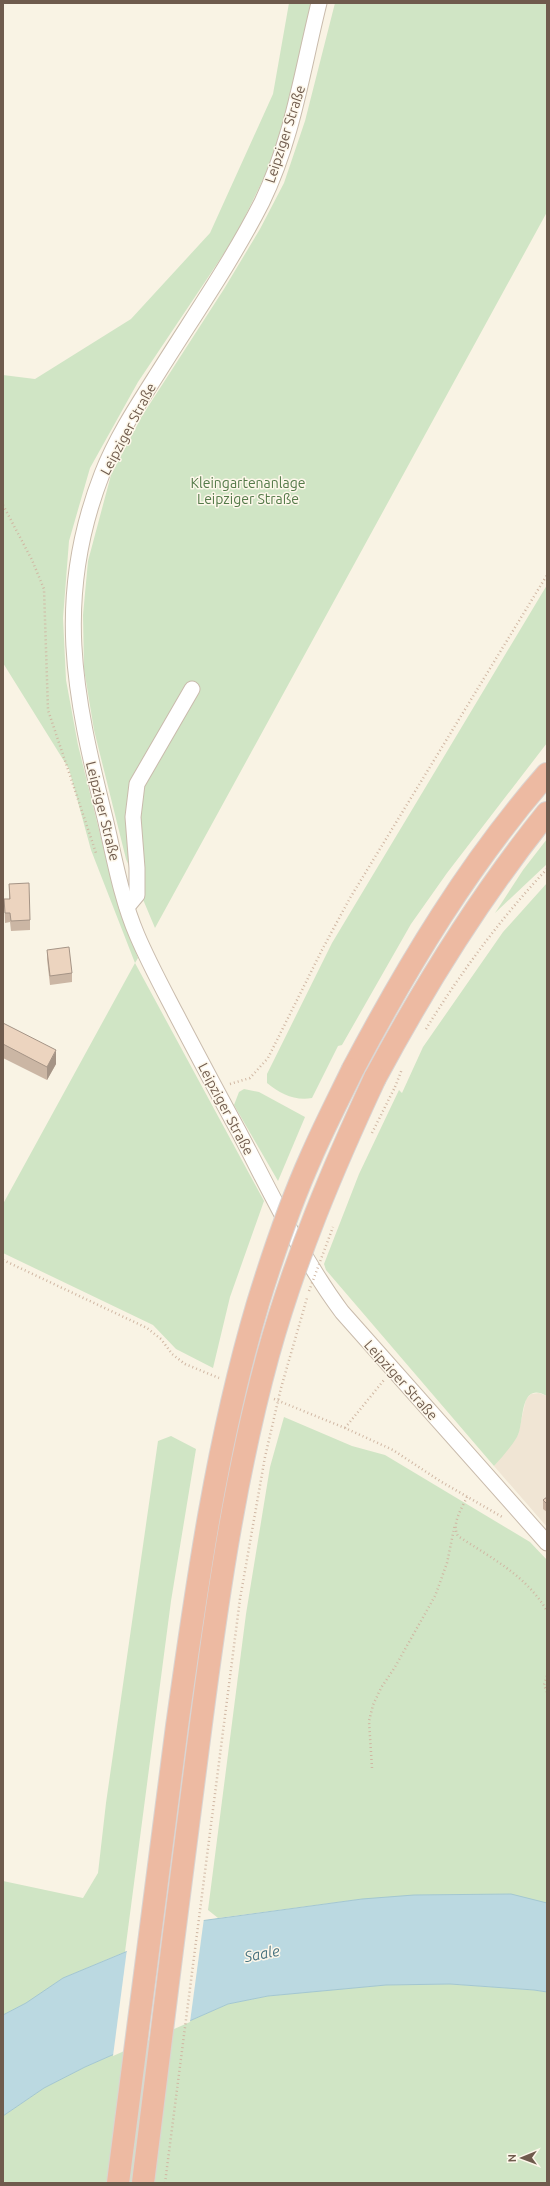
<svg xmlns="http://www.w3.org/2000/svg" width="550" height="2186" viewBox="0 0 550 2186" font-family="Ubuntu,sans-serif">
  <rect width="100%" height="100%" fill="#f9f3e4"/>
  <path fill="#f0e5d4" d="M 539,1393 L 547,1396 L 547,1527 L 494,1466 L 518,1435 L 526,1399 L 531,1394 Z"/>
  <g fill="#d0e5c5">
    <path d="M 289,3 L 314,3 L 278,149 L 235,237 L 138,382 L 90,468 L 69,541 L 63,618 L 66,680 L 78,745 L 104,850 L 121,912 L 138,958 L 135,963 L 264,1201 L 230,1297 L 213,1368 L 176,1349 L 153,1325 L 3,1253 L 3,1204 L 135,963 L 91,850 L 69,769 L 3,663 L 3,375 L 35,379 L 131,319 L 210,233 L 273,94 Z"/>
    <path d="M 335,3 L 547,3 L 547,212 L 155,928 L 126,859 L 94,730 L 84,669 L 83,615 L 88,561 L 111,475 L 142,416 L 224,289 L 260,229 L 284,183 L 305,121 Z"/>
    <path d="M 547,585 L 547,743 L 447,873 L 411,924 L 342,1045 L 338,1046 L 312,1098 C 295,1101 280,1094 267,1083 L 267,1074 L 332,943 Z"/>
    <path d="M 547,839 L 547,864 L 495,913 L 523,870 Z"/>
    <path d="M 547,883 L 547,1396 C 518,1380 525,1424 517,1437 C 511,1447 502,1457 494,1466 L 326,1270 L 324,1264 L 359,1174 L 399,1090 L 402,1093 L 423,1047 L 503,932 Z"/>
    <path d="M 244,1089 L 259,1092 L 305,1117 L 278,1181 L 234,1105 L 239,1092 Z"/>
    <path d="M 284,1417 L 352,1446 L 385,1455 L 530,1542 L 547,1560 L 547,1903 L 362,1899 L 218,1918 L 208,1910 L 246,1614 L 270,1467 Z"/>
    <path d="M 171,1436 L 196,1449 L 171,1601 L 125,1952 L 63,1978 L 28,2002 L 3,2015 L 3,1881 L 83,1898 L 98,1873 L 106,1803 L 158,1441 Z"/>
    <path d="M 450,1984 L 534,1990 L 547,1992 L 547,2183 L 3,2183 L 3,2116 L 44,2088 L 85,2067 L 228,2004 L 268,1996 L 307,1992 L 386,1985 Z"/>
  </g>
  <path fill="#bbd9e1" stroke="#a3c7d1" d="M 511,1894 L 547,1903 L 547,1992 L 534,1990 L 450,1984 L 386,1985 L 268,1996 L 228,2004 L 85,2067 L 44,2088 L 3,2116 L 3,2015 L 26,2003 L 63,1978 L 200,1921 L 362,1899 L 414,1895 Z"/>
  <path fill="#f9f3e4" d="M 204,1918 L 190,2022 L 113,2056 L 127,1949 Z"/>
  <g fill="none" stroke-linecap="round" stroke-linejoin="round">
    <g stroke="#c9bbac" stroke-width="17">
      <g id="minor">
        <path d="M 319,3 C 302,71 293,138 262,202 C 232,261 193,317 158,373 C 137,406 116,438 102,474 C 54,597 74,694 105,818 C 114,856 121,898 137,935 C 148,961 162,987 175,1012 C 196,1052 217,1092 239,1132 C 271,1193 301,1257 342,1312 L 547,1543"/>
        <path d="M 127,907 L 137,895 L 137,868 L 133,817 L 137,784 L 192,689"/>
      </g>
    </g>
    <g stroke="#dad4d1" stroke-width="24">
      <g id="highway">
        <path d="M 353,1069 C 408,965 469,863 547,774"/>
        <path d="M 375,1078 C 425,985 480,896 547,813"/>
      </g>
    </g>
    <g stroke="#d0b7a3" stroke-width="2.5" stroke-dasharray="1 3" stroke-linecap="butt">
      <path d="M 3,505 L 32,560 L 44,589 L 48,710 L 96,853"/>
      <path d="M 426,1029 C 461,972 501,918 547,869"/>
      <path d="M 230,1084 L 250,1078 L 268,1058 L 323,948 L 350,898 L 547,575"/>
      <path d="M 395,1087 L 402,1069"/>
      <path d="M 3,1260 L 147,1328 L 161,1339 L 172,1354 L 185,1364 L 219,1378"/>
      <path d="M 274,1399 L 345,1428 L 393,1450 L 440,1481 L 504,1518"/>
      <path d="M 345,1428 L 384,1380"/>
      <path d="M 467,1497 C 462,1508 451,1524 458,1536 C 491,1558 526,1575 547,1611"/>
      <path d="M 547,1676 L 544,1685 L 547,1692"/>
      <path d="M 372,1768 L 369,1721 L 373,1705 L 381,1688 L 395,1667 L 435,1596 L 447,1563 L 455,1524"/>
    </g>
    <use href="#minor" stroke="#fff" stroke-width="15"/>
    <use href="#highway" stroke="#edbaa2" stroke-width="22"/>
    <g stroke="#dad4d1" stroke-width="24" stroke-linecap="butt">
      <g id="highway-bridge">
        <path d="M 118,2183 C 138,2031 157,1878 177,1726 C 197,1583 217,1441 258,1303 C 273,1254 290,1204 311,1157 C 324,1127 339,1098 353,1069"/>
        <path d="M 143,2183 C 161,2038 179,1892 198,1747 C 215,1615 233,1483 268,1355 C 295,1258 333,1168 375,1078"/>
      </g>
    </g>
    <g stroke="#d0b7a3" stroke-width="2.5" stroke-dasharray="1 3" stroke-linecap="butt">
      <path d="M 372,1133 L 395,1087"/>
      <path d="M 309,1291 L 333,1227"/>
      <path d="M 165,2183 L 240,1599 L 265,1457 L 281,1388 L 307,1298"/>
    </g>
    <use href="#highway-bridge" stroke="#edbaa2" stroke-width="22"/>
  </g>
  <g fill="#cbb6a4">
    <path d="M 9,884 L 30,920 L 30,930 L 11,931 L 10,922 L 5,923 L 4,899 L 9,899 Z"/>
    <path d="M 47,950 L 72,973 L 72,982 L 50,985 L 47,959 Z"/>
    <path d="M 3,1023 L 56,1064 L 47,1080 L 3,1058 Z"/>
    <path d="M 547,1497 L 547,1512 L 543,1509 L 543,1500 Z"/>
  </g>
  <path fill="#a59486" d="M 56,1050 L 56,1064 L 47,1080 L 47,1067 Z"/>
  <g fill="#ecd4bf" stroke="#a59486">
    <path d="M 29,883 L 30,920 L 11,921 L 10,913 L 5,913 L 4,899 L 10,899 L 9,884 Z"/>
    <path d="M 69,947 L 72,973 L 50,976 L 47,950 Z"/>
    <path d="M 3,1023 L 56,1050 L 47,1067 L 3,1044 Z"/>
    <path d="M 547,1497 L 547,1504 L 543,1500 Z"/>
  </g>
  <g text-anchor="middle" stroke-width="3" stroke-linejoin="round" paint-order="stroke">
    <g font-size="14" fill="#6f5b4d" stroke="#fdf7ea">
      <text transform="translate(285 134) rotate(-72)" y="5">Leipziger Straße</text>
      <text transform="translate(128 429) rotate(-62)" y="5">Leipziger Straße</text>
      <text transform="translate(103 811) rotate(76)" y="5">Leipziger Straße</text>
      <text transform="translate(226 1109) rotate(62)" y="5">Leipziger Straße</text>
      <text transform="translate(401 1380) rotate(48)" y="5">Leipziger Straße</text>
    </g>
    <g font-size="14" fill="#547a49" stroke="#fdf7ea">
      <text x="248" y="488">Kleingartenanlage<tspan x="248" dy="16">Leipziger Straße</tspan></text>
    </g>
    <g font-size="15" font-style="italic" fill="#497480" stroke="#fdf7ea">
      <text transform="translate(262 1954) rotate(-11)" y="5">Saale</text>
    </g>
  </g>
  <rect width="550" height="2186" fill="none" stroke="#6f5b4d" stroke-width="8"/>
  <g transform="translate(522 2158) rotate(269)" stroke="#fdf7ea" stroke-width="3" paint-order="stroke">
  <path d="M0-3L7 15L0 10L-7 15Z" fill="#6f5b4d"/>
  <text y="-6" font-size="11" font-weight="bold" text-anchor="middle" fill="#6f5b4d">N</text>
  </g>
</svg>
